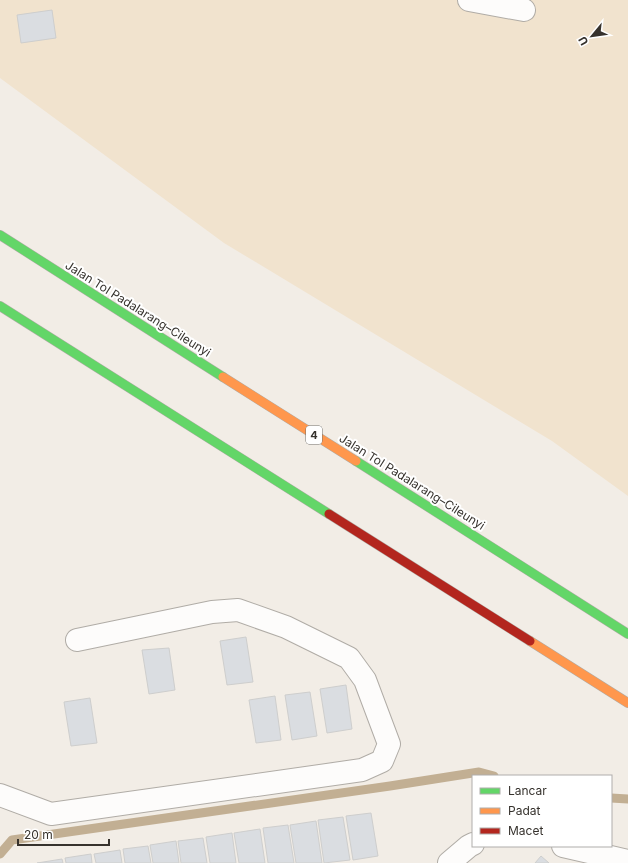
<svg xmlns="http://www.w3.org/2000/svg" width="628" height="863" viewBox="0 0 628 863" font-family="Inter,sans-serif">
  <rect width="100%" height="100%" fill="#f2ede6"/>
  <path fill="#f1e3ce" d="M 0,0 L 628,0 L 628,496 L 552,441 L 224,243 L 0,78 Z"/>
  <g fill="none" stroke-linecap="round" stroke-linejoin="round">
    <g stroke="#c2af93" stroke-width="9">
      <path d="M 611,798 L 628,799"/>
      <path d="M 0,854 L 12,840 L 390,786 L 479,772 L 494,776"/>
    </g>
  </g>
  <g fill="#dadde1" stroke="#cececd">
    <path d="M 52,10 L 56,38 L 21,43 L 17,15 Z"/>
    <path d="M 246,637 L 253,682 L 227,685 L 220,641 Z"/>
    <path d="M 169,648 L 175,690 L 149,694 L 142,650 Z"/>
    <path d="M 346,685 L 352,729 L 327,733 L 320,689 Z"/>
    <path d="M 310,692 L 317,736 L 292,740 L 285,695 Z"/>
    <path d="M 275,696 L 281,740 L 256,743 L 249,700 Z"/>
    <path d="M 90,698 L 97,743 L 71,746 L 64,702 Z"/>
    <path d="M 371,813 L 378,856 L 353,860 L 346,816 Z"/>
    <path d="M 343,817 L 350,860 L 324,863 L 318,820 Z"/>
    <path d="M 316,821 L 322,863 L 296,863 L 290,825 Z"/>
    <path d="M 288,825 L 294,863 L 268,863 L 263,828 Z"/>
    <path d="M 260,829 L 265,863 L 239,863 L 234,833 Z"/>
    <path d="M 232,833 L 236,863 L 210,863 L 206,837 Z"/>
    <path d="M 203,838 L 207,863 L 181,863 L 178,841 Z"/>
    <path d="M 176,841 L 179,863 L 153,863 L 150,845 Z"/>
    <path d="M 148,846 L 151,863 L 125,863 L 123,849 Z"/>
    <path d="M 120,850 L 122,863 L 96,863 L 94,854 Z"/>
    <path d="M 91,854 L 92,863 L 66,863 L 65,858 Z"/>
    <path d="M 541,856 L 549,863 L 535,863 Z"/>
    <path d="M 62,859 L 63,863 L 37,863 Z"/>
  </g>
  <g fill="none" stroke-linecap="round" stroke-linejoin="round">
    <g stroke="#b0aca6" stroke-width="24">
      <g id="street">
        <path d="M 469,0 L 524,10"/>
        <path d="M 0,795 L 51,814 L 362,770 L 382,761 L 389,744 L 365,680 L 349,658 L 286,627 L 238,610 L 212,612 L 77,640"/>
        <path d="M 563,846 L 628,861"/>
        <path d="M 449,863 L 469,846 L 473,844"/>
      </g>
    </g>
    <g stroke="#b0aca6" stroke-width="10">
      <g id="fast">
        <path d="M 0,235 L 223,377"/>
        <path d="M 0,306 L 329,514"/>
        <path d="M 356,461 L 628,634"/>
      </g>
    </g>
    <g stroke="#b0aca6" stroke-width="10">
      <g id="slow">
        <path d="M 223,377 L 356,461"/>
        <path d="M 530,641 L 628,703"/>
      </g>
    </g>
    <g stroke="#b0aca6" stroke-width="10">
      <path id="jam" d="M 329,514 L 530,641"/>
    </g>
    <use href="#street" stroke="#fdfcfb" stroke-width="22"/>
    <use href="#fast" stroke="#63d668" stroke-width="9"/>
    <use href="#slow" stroke="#ff974d" stroke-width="9"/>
    <use href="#jam" stroke="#b3261e" stroke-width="9"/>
  </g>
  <g text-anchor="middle" stroke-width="4" stroke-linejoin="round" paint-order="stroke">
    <rect fill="#fff" stroke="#72706c" stroke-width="1" x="306" y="426" width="16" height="18" rx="3"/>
    <g font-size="11" font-weight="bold" fill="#36322d">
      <text x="314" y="439">4</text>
    </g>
    <g font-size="12" fill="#36322d" stroke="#fff">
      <text transform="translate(138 309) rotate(32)" y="4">Jalan Tol Padalarang–Cileunyi</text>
      <text transform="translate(412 482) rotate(32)" y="4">Jalan Tol Padalarang–Cileunyi</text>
    </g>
  </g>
  <rect x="472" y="775" width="140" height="72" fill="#ffffff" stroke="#afadab"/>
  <rect x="480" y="788" width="20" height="6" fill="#63d668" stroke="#afadab"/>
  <text x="508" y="795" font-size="12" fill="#36322d">Lancar</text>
  <rect x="480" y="808" width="20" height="6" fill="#ff974d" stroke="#afadab"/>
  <text x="508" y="815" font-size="12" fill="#36322d">Padat</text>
  <rect x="480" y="828" width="20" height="6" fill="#b3261e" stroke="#afadab"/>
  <text x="508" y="835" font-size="12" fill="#36322d">Macet</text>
  <g transform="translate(592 36) rotate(241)" stroke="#ffffff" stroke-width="3" paint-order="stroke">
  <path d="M0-3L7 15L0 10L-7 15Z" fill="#36322d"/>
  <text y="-6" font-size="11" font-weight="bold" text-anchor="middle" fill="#36322d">U</text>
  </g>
  <path d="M18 839v6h91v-6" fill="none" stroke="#36322d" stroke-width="2"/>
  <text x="24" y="839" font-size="12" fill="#36322d" stroke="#ffffff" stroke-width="3" paint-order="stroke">20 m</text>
</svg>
